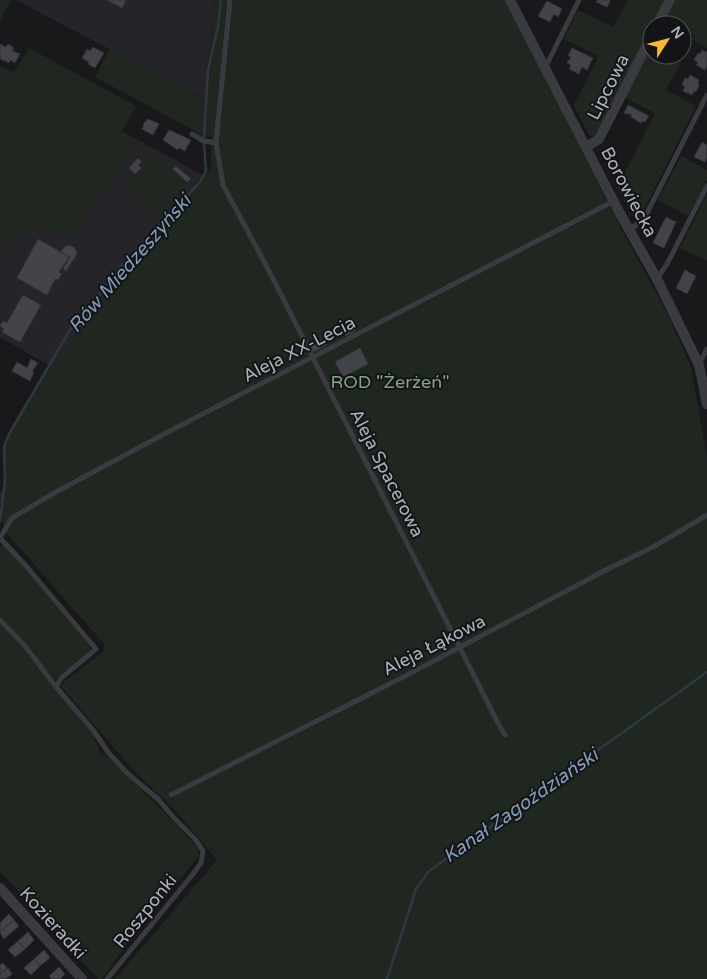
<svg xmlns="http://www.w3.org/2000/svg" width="707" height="979" viewBox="0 0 707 979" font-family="'Varela Round',sans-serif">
  <rect width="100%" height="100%" fill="#19191c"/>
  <g fill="#252529">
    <path d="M 16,0 L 215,0 L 206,85 L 206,100 Z"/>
    <path d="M 140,141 L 204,176 L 161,225 L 112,277 L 55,369 L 0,337 L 0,248 L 32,228 L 70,235 Z"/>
  </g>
  <g fill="#1f2720">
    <path d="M 0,0 L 11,0 L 0,21 Z"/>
    <path d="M 215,0 L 505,0 L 618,223 L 668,315 L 691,367 L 707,457 L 707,979 L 115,979 L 217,860 L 175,810 L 134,771 L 60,685 L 104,651 L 104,644 L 5,531 L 2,521 L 2,505 L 0,504 L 0,491 L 3,492 L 5,443 L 20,413 L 49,365 L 55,368 L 112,277 L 211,169 L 211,137 L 204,136 L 95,77 L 110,49 L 205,100 Z"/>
    <path d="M 628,0 L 665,0 L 596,135 L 590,136 L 574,106 L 599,56 L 564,39 L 578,10 L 613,27 Z"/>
    <path d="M 674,0 L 707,0 L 707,48 L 692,40 L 694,36 L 682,30 L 682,25 L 673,25 L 664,20 Z"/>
    <path d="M 651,47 L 652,48 L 652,55 L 667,55 L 681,62 L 666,90 L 696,106 L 639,219 L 634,218 L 617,188 L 655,113 L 625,98 Z"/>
    <path d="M 29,48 L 136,106 L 122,131 L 140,141 L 70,236 L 32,228 L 0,248 L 0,66 L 14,73 Z"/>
    <path d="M 156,152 L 188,183 L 155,216 L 124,186 Z"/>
    <path d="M 681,156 L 707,170 L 707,180 L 688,216 L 658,200 Z"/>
    <path d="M 707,194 L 707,261 L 680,248 Z"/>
    <path d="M 3,543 L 89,644 L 90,649 L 87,653 L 53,681 L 24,643 L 0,616 L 0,548 Z"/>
    <path d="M 0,622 L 20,644 L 62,698 L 84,723 L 93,735 L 101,754 C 116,760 116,766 127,776 C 152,799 175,823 198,849 L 198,857 L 121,952 L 102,979 L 98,979 L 0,871 Z"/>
  </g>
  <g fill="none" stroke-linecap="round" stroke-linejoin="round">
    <g stroke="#2e3841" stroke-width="2.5">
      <path d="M 204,137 L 208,70 L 218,26 L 221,0"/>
      <path d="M 0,521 L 5,481 L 4,447 L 9,434 L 74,323 L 80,326 L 102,291 L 121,266 L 200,182 L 206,171 L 204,143"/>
      <path d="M 387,979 L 416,889 L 429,871 L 707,672"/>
    </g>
  </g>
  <g fill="#434449" stroke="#333338">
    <path d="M 107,0 L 126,0 L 122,8 Z"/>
    <path d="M 597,0 L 609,0 L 610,1 L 607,7 L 596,2 Z"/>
    <path d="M 547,1 L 562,9 L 558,17 L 554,14 L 550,22 L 538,16 Z"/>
    <path d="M 0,44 L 6,47 L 8,44 L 13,47 L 13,51 L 20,54 L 15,63 L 10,60 L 9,63 L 0,59 L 1,55 L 0,55 Z"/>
    <path d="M 93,47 L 104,53 L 95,68 L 88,64 L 89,62 L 82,58 L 87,49 L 90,51 Z"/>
    <path d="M 572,48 L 593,58 L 587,70 L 582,67 L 579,74 L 569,69 L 571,65 L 567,63 L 571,57 L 568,56 Z"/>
    <path d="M 702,50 L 707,52 L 707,66 L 705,70 L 696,65 L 698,62 L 694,60 L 698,53 L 700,54 Z"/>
    <path d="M 690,75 L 699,80 L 698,84 L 699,85 L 696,92 L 694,91 L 692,95 L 683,91 L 685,87 L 682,85 L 685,78 L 688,79 Z"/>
    <path d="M 628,105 L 649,116 L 645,122 L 642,121 L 641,123 L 631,117 L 632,115 L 624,113 Z"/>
    <path d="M 148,119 L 159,124 L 153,135 L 142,129 L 144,125 L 143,124 Z"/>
    <path d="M 169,130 L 191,140 L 185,151 L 179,148 L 178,150 L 163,140 Z"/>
    <path d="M 702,142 L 707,145 L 707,158 L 705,162 L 694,157 Z"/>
    <path d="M 138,158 L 142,162 L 138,165 L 141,168 L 135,174 L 129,168 Z"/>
    <path d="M 176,166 L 191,179 L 187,182 L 173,169 Z"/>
    <path d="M 666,217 L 676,222 L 664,248 L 653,243 Z"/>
    <path d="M 38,239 L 69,257 L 59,272 L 62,274 L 58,280 L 55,279 L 47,295 L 17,278 Z"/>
    <path d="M 70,245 L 75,248 L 77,254 L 66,271 L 63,269 L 70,257 L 61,252 L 64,247 Z"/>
    <path d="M 685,270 L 696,276 L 687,294 L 676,288 Z"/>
    <path d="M 23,295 L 41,305 L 20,342 L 2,332 L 4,329 L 0,326 L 3,321 L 7,323 Z"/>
    <path d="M 352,322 L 356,330 L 346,336 L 342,327 Z"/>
    <path d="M 323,339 L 327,345 L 313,352 L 310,346 Z"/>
    <path d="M 360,348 L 368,364 L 343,377 L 335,362 Z"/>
    <path d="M 31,359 L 38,363 L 32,371 L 34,372 L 30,381 L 12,371 L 17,362 L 27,368 Z"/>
    <path d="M 9,914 L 14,920 L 0,932 L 0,923 Z"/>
    <path d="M 14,920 L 19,926 L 4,939 L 0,932 Z"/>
    <path d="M 28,932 L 34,940 L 25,949 L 18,941 Z"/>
    <path d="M 18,941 L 25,949 L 15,957 L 8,950 Z"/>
    <path d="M 44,950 L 50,958 L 40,966 L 34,959 Z"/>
    <path d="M 34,959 L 40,966 L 31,975 L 24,968 Z"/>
    <path d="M 3,963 L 7,968 L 0,975 L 0,965 Z"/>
    <path d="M 59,967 L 65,974 L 60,979 L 52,979 L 49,976 Z"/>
    <path d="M 8,968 L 12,974 L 7,978 L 0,979 L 0,975 Z"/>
  </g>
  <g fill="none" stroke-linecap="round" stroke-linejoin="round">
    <g stroke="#3a3b41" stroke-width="5">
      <path d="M 230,0 L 216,143 L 223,185 L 268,269 L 497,721 L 505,735"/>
      <path d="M 546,66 L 579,0"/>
      <path d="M 192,134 L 204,141 L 216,143"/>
      <path d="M 630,230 L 645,217 L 707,95"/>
      <path d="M 657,279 L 667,264 L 707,186"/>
      <path d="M 699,364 L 707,349"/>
      <path d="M 0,538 L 12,518 L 54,493 L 168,432 L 614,201"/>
      <path d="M 0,538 L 26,566 L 96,649 L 61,678 L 56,687"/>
      <path d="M 0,620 L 25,646 L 56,687 L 93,730 L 108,752 L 128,774 L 158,799 L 174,818 L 195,839 L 203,851 L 201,863 L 193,874 L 107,979"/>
      <path d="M 171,795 L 411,673 L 604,571 L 653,547 L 707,515"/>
    </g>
    <g stroke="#3a3b41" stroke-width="10">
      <path d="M 510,0 L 618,210 L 657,279 L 699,365 L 707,404"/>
      <path d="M 657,25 L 670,0"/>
      <path d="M 586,147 L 599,139 L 652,35"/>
      <path d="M 0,888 L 82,979"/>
    </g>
  </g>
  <g text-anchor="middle" stroke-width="4" stroke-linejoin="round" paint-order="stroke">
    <g font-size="18" fill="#abb0bc" stroke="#141417">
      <text transform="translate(608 87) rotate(-63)" y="6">Lipcowa</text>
      <text transform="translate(629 192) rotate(62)" y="6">Borowiecka</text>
      <text transform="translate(299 349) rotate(-27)" y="6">Aleja XX-Lecia</text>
      <text transform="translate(387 473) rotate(63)" y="6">Aleja Spacerowa</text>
      <text transform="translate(434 645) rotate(-27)" y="6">Aleja Łąkowa</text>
      <text transform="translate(145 911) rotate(-51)" y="6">Roszponki</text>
      <text transform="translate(53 923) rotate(48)" y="6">Kozieradki</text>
    </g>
    <g font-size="18" fill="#82a784" stroke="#141417">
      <text x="390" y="388">ROD "Żerżeń"</text>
    </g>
    <g font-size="19" font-style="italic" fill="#819eb8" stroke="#141417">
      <text transform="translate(129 263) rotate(-49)" y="7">Rów Miedzeszyński</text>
      <text transform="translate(520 805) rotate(-35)" y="7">Kanał Zagoździański</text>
    </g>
  </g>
  <g transform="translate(667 40) rotate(54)"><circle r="24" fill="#141417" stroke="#505259"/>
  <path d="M0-4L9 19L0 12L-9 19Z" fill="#fab933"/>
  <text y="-8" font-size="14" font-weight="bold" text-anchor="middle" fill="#abb0bc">N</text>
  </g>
</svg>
